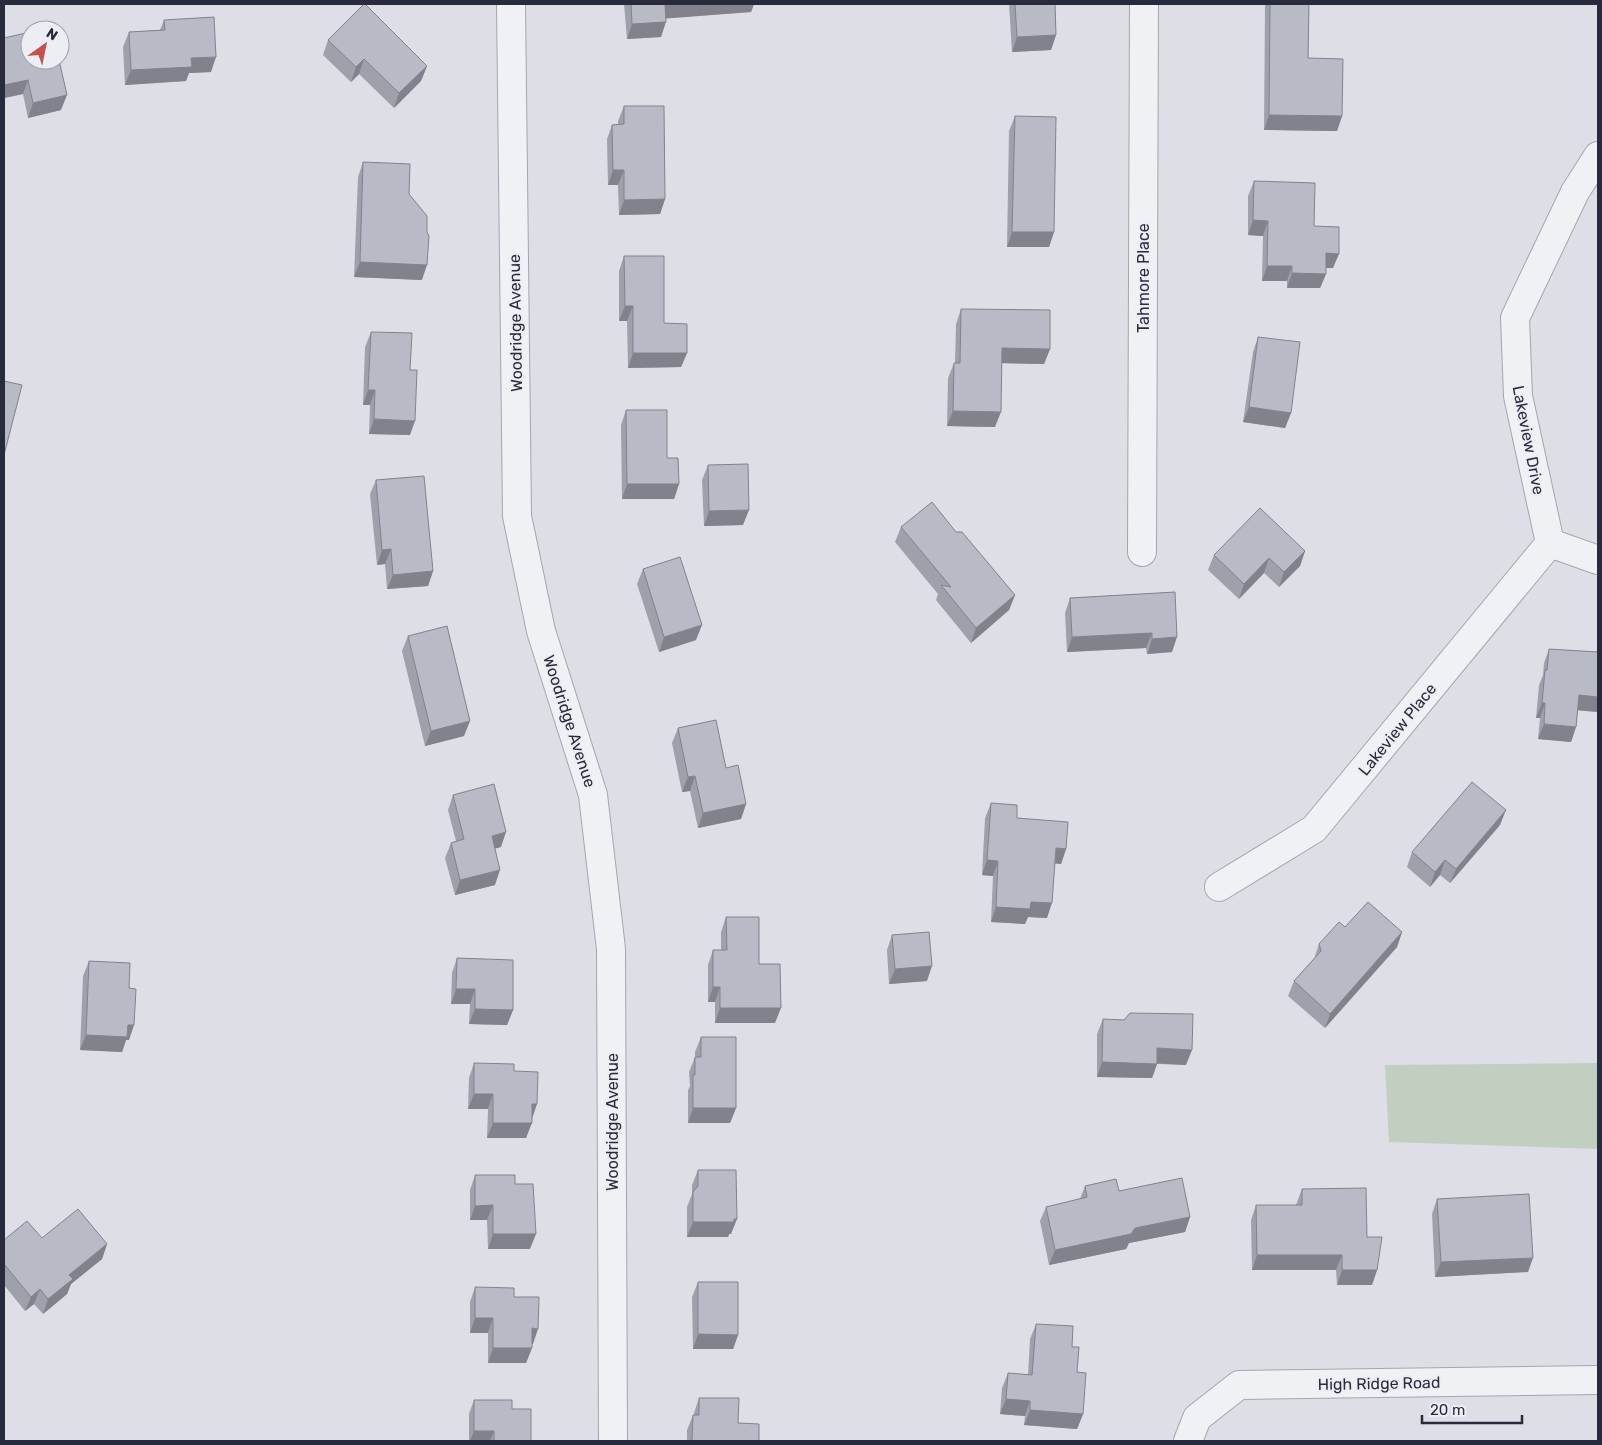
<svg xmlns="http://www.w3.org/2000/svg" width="1602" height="1445" viewBox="0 0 1602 1445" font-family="Rubik,sans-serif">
  <rect width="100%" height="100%" fill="#dedfe6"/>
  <path fill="#c0cfbf" d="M 1598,1063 L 1598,1149 L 1389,1142 L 1385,1065 Z"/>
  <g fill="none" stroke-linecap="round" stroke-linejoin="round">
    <g stroke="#a4a5b0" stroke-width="30">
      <g id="street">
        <path d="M 511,4 L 517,516 L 541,631 L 593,795 L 611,949 L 613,1441"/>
        <path d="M 1550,543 L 1518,396 L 1515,318 L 1575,192 L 1598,156"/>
        <path d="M 1550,543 L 1598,560"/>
        <path d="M 1142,552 L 1144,4"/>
        <path d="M 1219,887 L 1314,829 L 1550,543"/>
        <path d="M 1188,1441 L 1197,1418 L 1239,1385 L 1598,1380"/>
      </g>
    </g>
    <use href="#street" stroke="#f0f1f5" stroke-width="28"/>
  </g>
  <g fill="#9ea0aa">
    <path d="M 624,4 L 754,4 L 751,12 L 666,18 L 661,37 L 627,39 Z"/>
    <path d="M 1009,4 L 1055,4 L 1056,35 L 1051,50 L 1012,52 Z"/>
    <path d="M 1265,4 L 1309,4 L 1308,58 L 1342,116 L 1337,131 L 1264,130 Z"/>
    <path d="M 164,20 L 211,72 L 189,73 L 186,81 L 125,85 L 123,47 L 129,32 L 160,30 Z"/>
    <path d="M 4,38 L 61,110 L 28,118 L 23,94 L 4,98 Z"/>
    <path d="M 328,40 L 427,66 L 421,81 L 394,108 L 359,74 L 351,82 L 323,55 Z"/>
    <path d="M 624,106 L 665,199 L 660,214 L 619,215 L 618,185 L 608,185 L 607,139 L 612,125 L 618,124 L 618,121 Z"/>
    <path d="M 1015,116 L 1054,232 L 1049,247 L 1007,247 L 1009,131 Z"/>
    <path d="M 363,162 L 409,194 L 422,280 L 354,277 L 358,177 Z"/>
    <path d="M 1254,181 L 1314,226 L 1333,268 L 1326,268 L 1326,274 L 1320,288 L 1287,288 L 1287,281 L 1262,281 L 1263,236 L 1248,235 L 1248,196 Z"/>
    <path d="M 624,256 L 664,323 L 687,353 L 681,367 L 628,368 L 627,321 L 619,321 L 619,271 Z"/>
    <path d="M 961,309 L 1050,349 L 1044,364 L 1002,363 L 995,427 L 947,426 L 948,378 L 954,363 L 955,363 L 956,324 Z"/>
    <path d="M 371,332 L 410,370 L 410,435 L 369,434 L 370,405 L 363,405 L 365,347 Z"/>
    <path d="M 1258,337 L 1291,413 L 1285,428 L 1243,422 L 1253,352 Z"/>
    <path d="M 626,410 L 667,458 L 679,484 L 674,499 L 622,499 L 621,425 Z"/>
    <path d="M 708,465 L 743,525 L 704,526 L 702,480 Z"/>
    <path d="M 376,480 L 433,571 L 428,586 L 387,589 L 385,564 L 377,565 L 370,494 Z"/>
    <path d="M 901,527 L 956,532 L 1015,595 L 1009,610 L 971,643 L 936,600 L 938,594 L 895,542 Z"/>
    <path d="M 1305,551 L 1300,566 L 1279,587 L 1264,573 L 1239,599 L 1208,570 L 1214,555 Z"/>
    <path d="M 643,569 L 696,640 L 659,652 L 637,584 Z"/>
    <path d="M 1175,592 L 1172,652 L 1147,654 L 1146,648 L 1067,652 L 1065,613 L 1070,598 Z"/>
    <path d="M 408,636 L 464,736 L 425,746 L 402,651 Z"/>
    <path d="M 1549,649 L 1598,652 L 1598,712 L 1578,710 L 1576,727 L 1571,742 L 1538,739 L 1540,718 L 1536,718 L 1539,685 L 1543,675 L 1544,663 Z"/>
    <path d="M 678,728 L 726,768 L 746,804 L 741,819 L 698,828 L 690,791 L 682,792 L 672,743 Z"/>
    <path d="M 453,795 L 501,847 L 495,848 L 495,885 L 455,895 L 445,858 L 451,843 L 456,841 L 448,810 Z"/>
    <path d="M 991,803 L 1017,818 L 1066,849 L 1061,864 L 1055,863 L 1047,918 L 1028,917 L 1025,924 L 991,922 L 993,876 L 982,875 L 985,818 Z"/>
    <path d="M 1500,825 L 1450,883 L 1440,875 L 1430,887 L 1407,867 L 1412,852 Z"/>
    <path d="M 726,917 L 759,964 L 775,1023 L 715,1023 L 715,1002 L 708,1002 L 708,965 L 713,950 L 721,950 L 721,932 Z"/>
    <path d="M 1345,927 L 1402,932 L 1397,947 L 1325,1028 L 1288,996 L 1294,981 L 1314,959 L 1319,944 Z"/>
    <path d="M 892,935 L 927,981 L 889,984 L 887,950 Z"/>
    <path d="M 457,958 L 513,1010 L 507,1025 L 469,1024 L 470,1004 L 451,1004 L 452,973 Z"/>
    <path d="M 89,961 L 129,988 L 129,1040 L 126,1040 L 122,1052 L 80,1050 L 83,976 Z"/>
    <path d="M 1103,1019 L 1186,1065 L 1157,1064 L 1152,1078 L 1097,1077 L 1097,1034 Z"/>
    <path d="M 701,1037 L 736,1108 L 730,1123 L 688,1123 L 688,1090 L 690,1086 L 689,1072 L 695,1057 L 695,1052 Z"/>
    <path d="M 474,1063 L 514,1071 L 532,1118 L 526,1138 L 487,1138 L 488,1109 L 468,1109 L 469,1078 Z"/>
    <path d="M 698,1170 L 731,1234 L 729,1234 L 728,1237 L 687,1237 L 687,1207 L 692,1194 L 692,1185 Z"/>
    <path d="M 475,1175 L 515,1184 L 530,1249 L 488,1249 L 487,1220 L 470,1220 L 470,1190 Z"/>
    <path d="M 1085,1186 L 1119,1191 L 1190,1217 L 1185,1232 L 1129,1243 L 1126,1249 L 1049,1265 L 1040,1221 L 1046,1207 L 1080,1199 Z"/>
    <path d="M 1302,1189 L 1367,1237 L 1377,1270 L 1372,1285 L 1337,1285 L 1336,1270 L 1252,1270 L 1251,1220 L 1256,1205 L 1296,1205 Z"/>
    <path d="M 1437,1199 L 1528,1272 L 1435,1277 L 1432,1214 Z"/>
    <path d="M 42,1238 L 107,1244 L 102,1259 L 71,1284 L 67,1294 L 43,1314 L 34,1304 L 25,1311 L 4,1285 L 4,1240 Z"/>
    <path d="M 698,1282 L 738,1335 L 733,1349 L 693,1349 L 692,1297 Z"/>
    <path d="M 475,1287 L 514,1297 L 533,1344 L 532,1344 L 532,1348 L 526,1363 L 488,1363 L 488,1333 L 470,1333 L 470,1302 Z"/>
    <path d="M 1036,1324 L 1072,1347 L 1077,1372 L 1083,1414 L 1077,1429 L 1024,1425 L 1025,1416 L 1000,1414 L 1002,1388 L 1008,1373 L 1028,1375 L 1030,1339 Z"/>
    <path d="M 699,1398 L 738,1423 L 759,1441 L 687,1441 L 687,1430 L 693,1415 L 694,1415 L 694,1413 Z"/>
    <path d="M 474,1400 L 512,1409 L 531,1441 L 469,1441 L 469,1414 Z"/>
  </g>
  <g fill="#81828b">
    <path d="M 665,4 L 754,4 L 751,12 L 660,19 Z"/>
    <path d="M 666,22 L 661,37 L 627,39 L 632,24 Z"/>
    <path d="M 1056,35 L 1051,50 L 1012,52 L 1017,37 Z"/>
    <path d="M 216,57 L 211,72 L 189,73 L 186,81 L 125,85 L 131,70 L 191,58 Z"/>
    <path d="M 364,59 L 359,74 L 351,82 L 356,67 Z"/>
    <path d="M 427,66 L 421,81 L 394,108 L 399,93 Z"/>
    <path d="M 28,80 L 23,94 L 4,98 L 4,85 Z"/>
    <path d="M 67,95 L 61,110 L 28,118 L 33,103 Z"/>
    <path d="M 1269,115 L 1342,116 L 1337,131 L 1264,130 Z"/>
    <path d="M 613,170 L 624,170 L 618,185 L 608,185 Z"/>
    <path d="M 665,199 L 660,214 L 619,215 L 624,200 Z"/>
    <path d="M 1253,220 L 1268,221 L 1263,236 L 1248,235 Z"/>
    <path d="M 1012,232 L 1054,232 L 1049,247 L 1007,247 Z"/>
    <path d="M 1326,253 L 1339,254 L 1333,268 L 1321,268 Z"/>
    <path d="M 360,262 L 427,265 L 422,280 L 354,277 Z"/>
    <path d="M 1267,266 L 1292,266 L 1287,281 L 1262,281 Z"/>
    <path d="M 1292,273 L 1326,274 L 1320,288 L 1287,288 Z"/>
    <path d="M 625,306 L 633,306 L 627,321 L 619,321 Z"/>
    <path d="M 1002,348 L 1050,349 L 1044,364 L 997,363 Z"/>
    <path d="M 633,353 L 687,353 L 681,367 L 628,368 Z"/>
    <path d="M 368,390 L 375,390 L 370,405 L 363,405 Z"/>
    <path d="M 1249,407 L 1291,413 L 1285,428 L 1243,422 Z"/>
    <path d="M 953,411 L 1001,412 L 995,427 L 947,426 Z"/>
    <path d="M 374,419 L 415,421 L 410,435 L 369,434 Z"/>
    <path d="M 627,484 L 679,484 L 674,499 L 622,499 Z"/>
    <path d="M 749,510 L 743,525 L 704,526 L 709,511 Z"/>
    <path d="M 391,549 L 385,564 L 377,565 L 382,550 Z"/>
    <path d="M 1305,551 L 1300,566 L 1279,587 L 1284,572 Z"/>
    <path d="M 1269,558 L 1264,573 L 1239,599 L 1244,584 Z"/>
    <path d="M 433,571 L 428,586 L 387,589 L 393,575 Z"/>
    <path d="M 1015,595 L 1009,610 L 971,643 L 976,628 Z"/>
    <path d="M 702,625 L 696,640 L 659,652 L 664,637 Z"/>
    <path d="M 1152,633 L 1146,648 L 1067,652 L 1072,637 Z"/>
    <path d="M 1177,637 L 1172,652 L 1147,654 L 1152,639 Z"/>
    <path d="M 1579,695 L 1598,697 L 1598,712 L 1574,710 Z"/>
    <path d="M 1542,703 L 1545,703 L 1540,718 L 1536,718 Z"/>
    <path d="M 470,721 L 464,736 L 425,746 L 431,731 Z"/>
    <path d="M 1544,724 L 1576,727 L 1571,742 L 1538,739 Z"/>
    <path d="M 695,776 L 690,791 L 682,792 L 688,777 Z"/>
    <path d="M 746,804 L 741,819 L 698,828 L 703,813 Z"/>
    <path d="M 1506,810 L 1500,825 L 1450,883 L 1456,869 Z"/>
    <path d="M 506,832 L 501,847 L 486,851 L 492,836 Z"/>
    <path d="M 1056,848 L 1066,849 L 1061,864 L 1050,863 Z"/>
    <path d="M 987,860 L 998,861 L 993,876 L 982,875 Z"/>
    <path d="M 1445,860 L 1440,875 L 1430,887 L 1435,872 Z"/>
    <path d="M 500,870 L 495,885 L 455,895 L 460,880 Z"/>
    <path d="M 1031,902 L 1052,903 L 1047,918 L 1028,917 L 1025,924 L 991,922 L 996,907 Z"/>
    <path d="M 1402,932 L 1397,947 L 1325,1028 L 1330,1014 Z"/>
    <path d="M 932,966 L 927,981 L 889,984 L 895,969 Z"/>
    <path d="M 713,987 L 720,987 L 715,1002 L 708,1002 Z"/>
    <path d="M 456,989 L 475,989 L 470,1004 L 451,1004 Z"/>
    <path d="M 720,1008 L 781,1008 L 775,1023 L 715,1023 Z"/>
    <path d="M 475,1009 L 513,1010 L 507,1025 L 469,1024 Z"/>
    <path d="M 128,1025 L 134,1025 L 129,1040 L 126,1040 L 122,1052 L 80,1050 L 86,1035 Z"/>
    <path d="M 1157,1048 L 1192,1050 L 1186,1065 L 1152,1063 Z"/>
    <path d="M 1102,1062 L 1157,1064 L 1152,1078 L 1097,1077 Z"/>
    <path d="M 474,1094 L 493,1094 L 488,1109 L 468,1109 Z"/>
    <path d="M 532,1104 L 537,1104 L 532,1119 Z"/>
    <path d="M 693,1108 L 736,1108 L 730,1123 L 688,1123 Z"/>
    <path d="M 493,1123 L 532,1123 L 526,1138 L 487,1138 Z"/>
    <path d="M 493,1205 L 487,1220 L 470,1220 L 475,1206 Z"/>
    <path d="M 1190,1217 L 1185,1232 L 1129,1243 L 1126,1249 L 1049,1265 L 1055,1250 L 1135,1228 Z"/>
    <path d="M 737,1219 L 731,1234 L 729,1234 L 728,1237 L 687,1237 L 693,1222 Z"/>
    <path d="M 493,1234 L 536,1234 L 530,1249 L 488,1249 Z"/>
    <path d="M 107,1244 L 102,1259 L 71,1284 L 67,1294 L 43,1314 L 48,1299 L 69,1275 Z"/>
    <path d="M 1257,1255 L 1342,1255 L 1336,1270 L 1252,1270 Z"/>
    <path d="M 1533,1258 L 1528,1272 L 1435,1277 L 1441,1262 Z"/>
    <path d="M 1342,1270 L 1377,1270 L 1372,1285 L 1337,1285 Z"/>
    <path d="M 40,1289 L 34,1304 L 25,1311 L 31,1297 Z"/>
    <path d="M 475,1318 L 493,1318 L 488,1333 L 470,1333 Z"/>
    <path d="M 532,1328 L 538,1329 L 533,1344 L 527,1343 Z"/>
    <path d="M 698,1334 L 738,1335 L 733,1349 L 693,1349 Z"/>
    <path d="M 493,1348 L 532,1348 L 526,1363 L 488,1363 Z"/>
    <path d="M 1006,1399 L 1030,1401 L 1025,1416 L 1000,1414 Z"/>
    <path d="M 1030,1410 L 1083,1414 L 1077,1429 L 1024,1425 Z"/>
    <path d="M 474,1431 L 494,1431 L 490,1441 L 470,1441 Z"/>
  </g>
  <g fill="#b8bac6" stroke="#81828b">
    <path d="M 364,4 L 365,4 L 427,66 L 399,93 L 364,59 L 356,67 L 328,40 Z"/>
    <path d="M 631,4 L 665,4 L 666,22 L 632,24 Z"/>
    <path d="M 1015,4 L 1055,4 L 1056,35 L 1017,37 Z"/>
    <path d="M 1270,4 L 1309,4 L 1308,58 L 1343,59 L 1342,116 L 1269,115 Z"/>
    <path d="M 214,17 L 216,57 L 191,58 L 192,67 L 131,70 L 129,32 L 165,30 L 164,20 Z"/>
    <path d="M 30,32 L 30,60 L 59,60 L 67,95 L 33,103 L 28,80 L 4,85 L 4,38 Z"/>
    <path d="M 624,106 L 664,106 L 665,199 L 624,200 L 624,170 L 613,170 L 612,125 L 624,124 Z"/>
    <path d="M 1015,116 L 1056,117 L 1054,232 L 1012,232 Z"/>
    <path d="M 363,162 L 410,164 L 409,194 L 427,216 L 427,232 L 429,236 L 427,265 L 360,262 Z"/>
    <path d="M 1254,181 L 1315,183 L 1314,226 L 1339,227 L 1339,254 L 1326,253 L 1326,274 L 1292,273 L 1292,266 L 1267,266 L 1268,221 L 1253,220 Z"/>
    <path d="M 624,256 L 664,256 L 664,323 L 687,324 L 687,353 L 633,353 L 633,306 L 625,306 Z"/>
    <path d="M 961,309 L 1050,310 L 1050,349 L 1002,348 L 1001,412 L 953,411 L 954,363 L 960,363 Z"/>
    <path d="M 371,332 L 412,333 L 410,370 L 417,370 L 415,421 L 374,419 L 375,390 L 368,390 Z"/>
    <path d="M 1258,337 L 1300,342 L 1291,413 L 1249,407 Z"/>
    <path d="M 4,381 L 22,385 L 4,455 Z"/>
    <path d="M 626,410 L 667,410 L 667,458 L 678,458 L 679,484 L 627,484 Z"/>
    <path d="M 748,464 L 749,510 L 709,511 L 708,465 Z"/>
    <path d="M 424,476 L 433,571 L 393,575 L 391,549 L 382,550 L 376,480 Z"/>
    <path d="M 932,502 L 956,532 L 962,532 L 1015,595 L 976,628 L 941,585 L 951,587 L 901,527 Z"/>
    <path d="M 1260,508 L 1305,551 L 1284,572 L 1269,558 L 1244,584 L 1214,555 Z"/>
    <path d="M 680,557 L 702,625 L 664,637 L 643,569 Z"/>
    <path d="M 1175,592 L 1177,637 L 1152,639 L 1152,633 L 1072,637 L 1070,598 Z"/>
    <path d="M 447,626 L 470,721 L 431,731 L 408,636 Z"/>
    <path d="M 1549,649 L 1598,652 L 1598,697 L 1579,695 L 1576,727 L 1544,724 L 1545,703 L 1542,703 L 1545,670 L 1547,670 Z"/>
    <path d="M 716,720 L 726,768 L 738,765 L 746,804 L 703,813 L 695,776 L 688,777 L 678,728 Z"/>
    <path d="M 1472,782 L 1506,810 L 1456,869 L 1445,860 L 1435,872 L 1412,852 Z"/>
    <path d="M 494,784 L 506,832 L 492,836 L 500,870 L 460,880 L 451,843 L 464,839 L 453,795 Z"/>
    <path d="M 991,803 L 1017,805 L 1017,818 L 1068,822 L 1066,849 L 1056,848 L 1052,903 L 1031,902 L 1030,909 L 996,907 L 998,861 L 987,860 Z"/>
    <path d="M 1368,902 L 1402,932 L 1330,1014 L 1294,981 L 1321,951 L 1319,944 L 1339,922 L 1345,927 Z"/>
    <path d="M 726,917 L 759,917 L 759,964 L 780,964 L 781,1008 L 720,1008 L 720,987 L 713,987 L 713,950 L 727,950 Z"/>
    <path d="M 929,932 L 932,966 L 895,969 L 892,935 Z"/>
    <path d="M 457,958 L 513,960 L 513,1010 L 475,1009 L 475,989 L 456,989 Z"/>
    <path d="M 89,961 L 130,963 L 129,988 L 136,989 L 134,1025 L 128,1025 L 127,1037 L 86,1035 Z"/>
    <path d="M 1130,1013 L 1193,1014 L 1192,1050 L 1157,1048 L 1157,1064 L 1102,1062 L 1103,1019 L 1124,1020 Z"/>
    <path d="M 701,1037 L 736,1037 L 736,1108 L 693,1108 L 693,1075 L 695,1075 L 695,1057 L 701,1057 Z"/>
    <path d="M 474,1063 L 514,1064 L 514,1071 L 538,1072 L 537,1104 L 532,1104 L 532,1123 L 493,1123 L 493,1094 L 474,1094 Z"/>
    <path d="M 698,1170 L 736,1170 L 737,1219 L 734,1219 L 734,1222 L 693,1222 L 693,1192 L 698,1186 Z"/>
    <path d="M 475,1175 L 515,1175 L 515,1184 L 533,1184 L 536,1234 L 493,1234 L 493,1205 L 475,1206 Z"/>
    <path d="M 1182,1178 L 1190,1217 L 1135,1228 L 1131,1234 L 1055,1250 L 1046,1207 L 1087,1197 L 1085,1186 L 1116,1179 L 1119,1191 Z"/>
    <path d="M 1366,1188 L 1367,1237 L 1382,1237 L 1377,1270 L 1342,1270 L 1342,1255 L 1257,1255 L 1256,1205 L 1302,1205 L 1302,1189 Z"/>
    <path d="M 1529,1194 L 1533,1258 L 1441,1262 L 1437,1199 Z"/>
    <path d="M 78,1209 L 107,1244 L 69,1275 L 73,1279 L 48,1299 L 40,1289 L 31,1297 L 4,1264 L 4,1240 L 27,1221 L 42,1238 Z"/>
    <path d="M 698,1282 L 738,1282 L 738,1335 L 698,1334 Z"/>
    <path d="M 475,1287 L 514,1288 L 514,1297 L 539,1297 L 538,1329 L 532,1328 L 532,1348 L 493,1348 L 493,1318 L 475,1318 Z"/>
    <path d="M 1036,1324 L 1073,1326 L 1072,1347 L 1079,1347 L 1077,1372 L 1086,1373 L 1083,1414 L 1030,1410 L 1030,1401 L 1006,1399 L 1008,1373 L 1032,1375 Z"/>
    <path d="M 699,1398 L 739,1398 L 738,1423 L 759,1424 L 759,1441 L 693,1441 L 692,1440 L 693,1415 L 699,1415 Z"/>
    <path d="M 474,1400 L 512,1400 L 512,1409 L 531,1409 L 531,1441 L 494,1441 L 494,1431 L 474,1431 Z"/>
  </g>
  <g text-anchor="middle" stroke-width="4" stroke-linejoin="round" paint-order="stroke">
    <g font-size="16" fill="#282b3c" stroke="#edeef4">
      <text transform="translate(1143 278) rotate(-90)" y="6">Tahmore Place</text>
      <text transform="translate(515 323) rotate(-91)" y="6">Woodridge Avenue</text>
      <text transform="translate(1529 440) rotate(79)" y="6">Lakeview Drive</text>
      <text transform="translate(570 721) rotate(72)" y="6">Woodridge Avenue</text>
      <text transform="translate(1397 729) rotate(-51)" y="6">Lakeview Place</text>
      <text transform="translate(612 1122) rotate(-90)" y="6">Woodridge Avenue</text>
      <text transform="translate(1379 1383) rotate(-1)" y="6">High Ridge Road</text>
    </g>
  </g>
  <rect width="1602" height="1445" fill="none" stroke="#282b3c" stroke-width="10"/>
  <g transform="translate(45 45) rotate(33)"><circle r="24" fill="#edeef4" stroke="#9ea0aa"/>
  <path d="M0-4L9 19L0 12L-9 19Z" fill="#c4514a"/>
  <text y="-8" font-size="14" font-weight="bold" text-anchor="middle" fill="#282b3c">N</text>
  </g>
  <path d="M1422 1415v8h100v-8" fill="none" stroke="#282b3c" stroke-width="2.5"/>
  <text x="1430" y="1415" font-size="15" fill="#282b3c" stroke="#edeef4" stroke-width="4" paint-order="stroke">20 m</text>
</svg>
